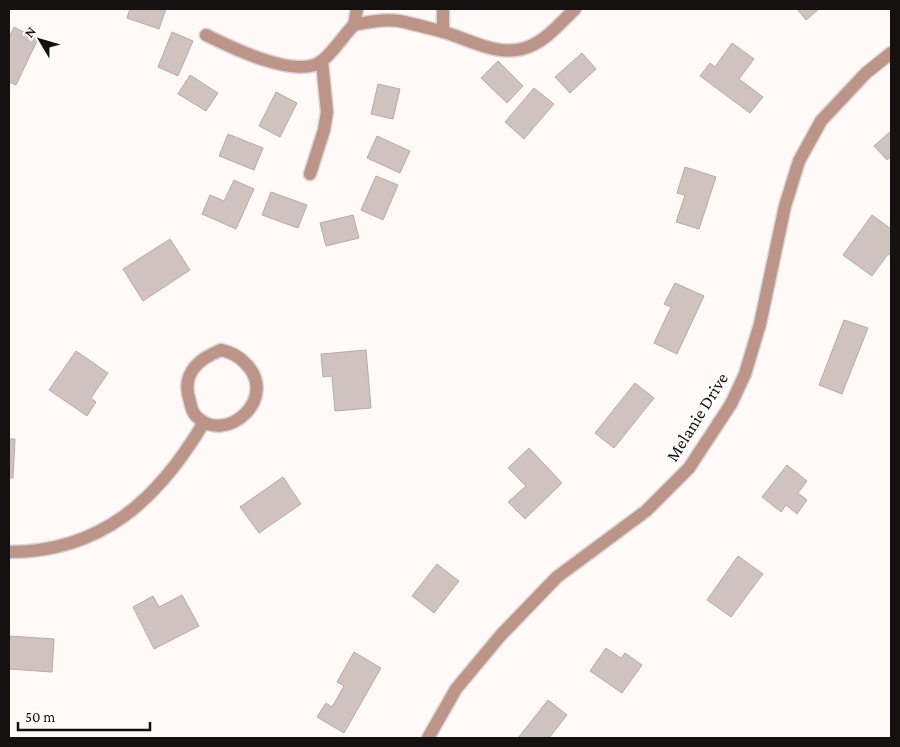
<svg xmlns="http://www.w3.org/2000/svg" width="900" height="747" viewBox="0 0 900 747" font-family="'Crimson Pro',serif">
  <rect width="100%" height="100%" fill="#fff9f7"/>
  <g fill="#d0c2be" stroke="#b8aba7">
    <path d="M 130,9 L 166,9 L 159,29 L 127,18 Z"/>
    <path d="M 797,9 L 819,9 L 806,20 Z"/>
    <path d="M 14,27 L 38,39 L 16,85 L 9,82 L 9,38 Z"/>
    <path d="M 172,32 L 193,41 L 178,76 L 158,67 Z"/>
    <path d="M 732,43 L 754,59 L 739,79 L 763,97 L 750,113 L 700,76 L 710,63 L 715,67 Z"/>
    <path d="M 582,53 L 596,69 L 570,93 L 555,77 Z"/>
    <path d="M 498,61 L 523,86 L 507,103 L 481,78 Z"/>
    <path d="M 190,75 L 218,93 L 206,111 L 178,94 Z"/>
    <path d="M 378,84 L 400,89 L 393,119 L 371,114 Z"/>
    <path d="M 534,88 L 554,104 L 524,139 L 505,122 Z"/>
    <path d="M 276,92 L 297,103 L 280,137 L 259,126 Z"/>
    <path d="M 891,131 L 891,157 L 887,160 L 874,146 Z"/>
    <path d="M 228,134 L 263,148 L 254,170 L 219,156 Z"/>
    <path d="M 377,136 L 410,151 L 400,173 L 367,158 Z"/>
    <path d="M 685,167 L 716,177 L 699,229 L 676,222 L 685,195 L 677,193 Z"/>
    <path d="M 376,176 L 398,185 L 383,220 L 361,210 Z"/>
    <path d="M 234,180 L 254,189 L 236,229 L 202,214 L 210,195 L 224,201 Z"/>
    <path d="M 271,192 L 307,205 L 298,228 L 262,215 Z"/>
    <path d="M 353,215 L 359,238 L 326,246 L 320,223 Z"/>
    <path d="M 872,215 L 891,229 L 891,256 L 888,254 L 872,276 L 843,255 Z"/>
    <path d="M 170,239 L 190,270 L 143,301 L 123,269 Z"/>
    <path d="M 675,283 L 704,296 L 677,354 L 654,343 L 671,307 L 664,304 Z"/>
    <path d="M 844,320 L 868,328 L 842,394 L 819,385 Z"/>
    <path d="M 366,350 L 371,408 L 335,411 L 332,376 L 323,377 L 321,354 Z"/>
    <path d="M 76,351 L 108,373 L 91,398 L 96,402 L 87,416 L 49,390 Z"/>
    <path d="M 635,383 L 654,398 L 614,448 L 595,433 Z"/>
    <path d="M 9,439 L 15,439 L 13,478 L 9,478 Z"/>
    <path d="M 529,448 L 562,483 L 525,519 L 508,502 L 526,486 L 508,468 Z"/>
    <path d="M 787,465 L 807,481 L 798,493 L 807,500 L 797,514 L 786,505 L 781,512 L 762,497 Z"/>
    <path d="M 283,477 L 301,504 L 259,533 L 240,507 Z"/>
    <path d="M 738,556 L 763,574 L 731,617 L 707,600 Z"/>
    <path d="M 437,564 L 459,581 L 434,613 L 412,596 Z"/>
    <path d="M 182,595 L 199,626 L 154,649 L 133,607 L 153,596 L 159,607 Z"/>
    <path d="M 9,636 L 54,639 L 52,672 L 9,669 Z"/>
    <path d="M 606,648 L 621,658 L 625,653 L 642,665 L 622,693 L 590,671 Z"/>
    <path d="M 354,652 L 381,668 L 344,733 L 317,717 L 326,703 L 332,707 L 344,686 L 337,682 Z"/>
    <path d="M 548,700 L 567,715 L 549,738 L 518,738 Z"/>
  </g>
  <g fill="none" stroke-linecap="round" stroke-linejoin="round">
    <g stroke="#dad4d2" stroke-width="15">
      <g id="minor">
        <path d="M 354,25 C 369,22 383,19 399,21 C 414,24 429,28 444,32 C 470,40 500,58 528,47 C 547,40 561,22 575,9"/>
        <path d="M 354,25 L 357,9"/>
        <path d="M 443,32 L 443,9"/>
        <path d="M 206,35 C 230,47 299,81 323,60 C 335,50 343,36 354,25"/>
        <path d="M 310,174 L 324,130 L 327,112 L 322,62"/>
        <path d="M 221,350 C 231,352 237,355 244,362 C 282,397 225,447 196,416 C 192,412 191,407 190,402 C 181,375 196,360 221,350 Z"/>
        <path d="M 9,552 C 102,552 158,499 203,424"/>
        <path d="M 428,738 L 456,689 L 501,635 L 557,577 L 646,511 L 689,468 L 731,404 L 745,374 L 760,324 L 785,206 L 799,161 L 821,121 L 866,73 L 891,53"/>
      </g>
    </g>
    <use href="#minor" stroke="#bd9488" stroke-width="12"/>
  </g>
  <g text-anchor="middle" stroke-width="4" stroke-linejoin="round" paint-order="stroke">
    <g font-size="18" fill="#151110" stroke="#fff">
      <text transform="translate(697 417) rotate(-58)" y="6">Melanie Drive</text>
    </g>
  </g>
  <rect width="900" height="747" fill="none" stroke="#151110" stroke-width="20"/>
  <g transform="translate(40 40) rotate(308)" stroke="#ffffff" stroke-width="4" paint-order="stroke">
  <path d="M0-4L9 19L0 12L-9 19Z" fill="#151110"/>
  <text y="-8" font-size="14" font-weight="bold" text-anchor="middle" fill="#151110">N</text>
  </g>
  <path d="M18 722v8h132v-8" fill="none" stroke="#151110" stroke-width="2.5"/>
  <text x="25" y="722" font-size="15" fill="#151110" stroke="#ffffff" stroke-width="4" paint-order="stroke">50 m</text>
</svg>
